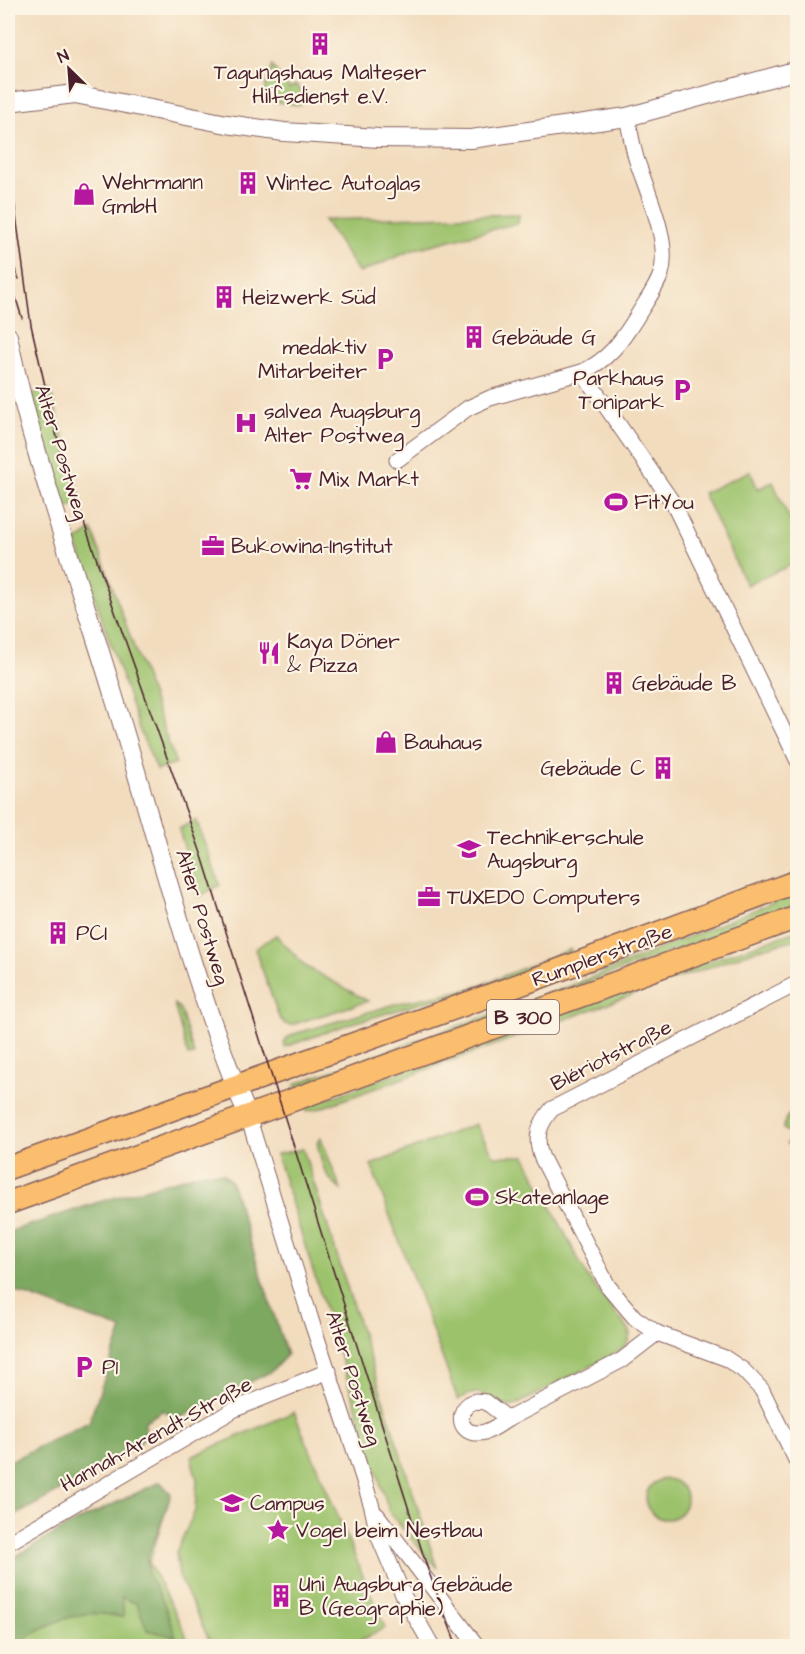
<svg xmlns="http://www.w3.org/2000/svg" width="805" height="1654" viewBox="0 0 805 1654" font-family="'Architects Daughter',sans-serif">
  <rect width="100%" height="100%" fill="#fcf5e5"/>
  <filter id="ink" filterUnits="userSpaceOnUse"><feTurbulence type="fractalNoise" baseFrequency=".0167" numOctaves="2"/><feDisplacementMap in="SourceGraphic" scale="12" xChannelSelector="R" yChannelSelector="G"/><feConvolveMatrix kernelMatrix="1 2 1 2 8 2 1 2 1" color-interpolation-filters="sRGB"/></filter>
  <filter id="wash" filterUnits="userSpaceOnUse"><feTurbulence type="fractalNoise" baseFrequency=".008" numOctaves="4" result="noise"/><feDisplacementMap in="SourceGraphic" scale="24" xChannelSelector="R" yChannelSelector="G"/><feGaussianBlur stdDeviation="1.35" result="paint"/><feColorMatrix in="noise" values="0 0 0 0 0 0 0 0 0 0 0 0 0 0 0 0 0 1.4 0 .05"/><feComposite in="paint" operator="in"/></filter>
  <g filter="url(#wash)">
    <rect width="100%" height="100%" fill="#f2dcbe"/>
    <g fill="#9cc26c" stroke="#73704c" stroke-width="1.5">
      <path d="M 272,66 L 289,88 L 296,85 L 307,97 L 299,105 L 261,100 Z"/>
      <path d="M 519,214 L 518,223 L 415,249 L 359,273 L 324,220 Z"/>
      <path d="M 41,389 L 50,390 L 82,502 L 65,508 L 31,396 Z"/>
      <path d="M 750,471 L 758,489 L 773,482 L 797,536 L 798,562 L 746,585 L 703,493 Z"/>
      <path d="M 92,530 L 176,764 L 157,770 L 140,731 L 76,542 Z"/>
      <path d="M 196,820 L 220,885 L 198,897 L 179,829 Z"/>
      <path d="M 797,892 L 797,905 L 297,1090 L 295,1084 L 573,985 Z"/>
      <path d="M 797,931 L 797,939 L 759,949 L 318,1109 L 307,1111 L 304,1107 L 673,973 Z"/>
      <path d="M 276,935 L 305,966 L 368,1001 L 291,1025 L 285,1024 L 279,1017 L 255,949 Z"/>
      <path d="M 571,949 L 568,957 L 473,990 L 418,1004 L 343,1026 L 285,1047 L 284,1043 L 287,1038 L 294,1034 L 399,1003 L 473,988 Z"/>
      <path d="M 174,1004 L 180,1009 L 194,1055 L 188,1056 Z"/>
      <path d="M 797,1108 L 797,1142 L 787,1144 L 791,1138 L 790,1133 L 783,1129 L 786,1118 Z"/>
      <path d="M 475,1124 L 494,1156 L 525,1156 L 588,1278 L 630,1331 C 630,1342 626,1346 618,1352 L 514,1406 C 488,1409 488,1380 458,1400 L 371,1165 Z"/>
      <path d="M 321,1138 L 341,1190 C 324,1177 321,1162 317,1142 Z"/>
      <path d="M 303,1149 L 437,1568 L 390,1514 L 276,1154 Z"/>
      <path d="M 294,1412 L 385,1628 L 348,1646 L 212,1646 L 179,1576 L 176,1552 L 195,1511 L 197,1480 L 191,1457 Z"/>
      <circle cx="666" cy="1499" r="20"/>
      <path d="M 160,1482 L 171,1494 L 149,1563 L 185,1632 L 189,1646 L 8,1646 L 8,1561 L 72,1524 Z"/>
    </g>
    <g fill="#7da860" stroke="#646446" stroke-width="1.5">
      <path d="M 204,1172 L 223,1173 L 231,1182 L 287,1355 L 272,1371 L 182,1417 L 173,1418 L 164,1410 L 145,1421 L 145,1436 L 139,1444 L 106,1465 L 18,1514 L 8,1513 L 8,1462 L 89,1422 L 122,1329 L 8,1289 L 8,1232 L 99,1202 Z"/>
      <path d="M 160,1482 L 171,1494 L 163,1519 L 148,1554 L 148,1574 L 164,1603 L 176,1637 L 147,1630 L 137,1604 L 122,1597 L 124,1617 C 112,1616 98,1612 86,1614 C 68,1616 29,1630 20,1646 L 8,1646 L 8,1561 L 72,1524 Z"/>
    </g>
  </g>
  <g filter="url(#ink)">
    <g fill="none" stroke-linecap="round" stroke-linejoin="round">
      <g stroke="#85615e" stroke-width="17">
        <g id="minor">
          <path d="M 582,372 L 673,503 L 798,761"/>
          <path d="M 397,460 L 468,408 L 490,398 L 582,372 C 608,360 621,342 636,318 C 644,304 656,289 661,274 C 671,241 646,190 636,158 C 632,144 630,130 627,117"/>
          <path d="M 798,983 L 552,1109 C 539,1124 534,1138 542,1158 L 608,1286 L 635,1318 L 657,1333 L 725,1358 L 743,1370 L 762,1390 L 798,1464"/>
          <path d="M 248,1116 L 311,1320 L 354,1449 L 372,1507 L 378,1535 L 404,1597 L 432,1646"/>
          <path d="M 475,1401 L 486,1402 L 508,1419 C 500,1424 488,1434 477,1433 C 457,1433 456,1407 475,1401 Z"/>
          <path d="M 508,1419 L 622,1360 L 657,1333"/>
          <path d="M 377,1515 L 477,1646"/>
          <path d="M 8,1543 L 235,1409 L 329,1371"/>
        </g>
      </g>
      <g stroke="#85615e" stroke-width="20">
        <g id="tertiary">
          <path d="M 8,102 L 75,94 L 227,124 L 284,132 L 379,138 L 471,139 L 627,117 L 798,70"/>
          <path d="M 8,336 C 33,459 78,577 114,697 C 157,837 191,981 248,1116"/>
        </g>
      </g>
      <g stroke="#85615e" stroke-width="25">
        <g id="primary">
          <path d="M 8,1168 L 527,982 L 798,881"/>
          <path d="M 8,1203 L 798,917"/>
        </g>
      </g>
      <use href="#minor" stroke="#fff" stroke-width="15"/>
      <use href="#tertiary" stroke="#fff" stroke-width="18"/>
      <use href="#primary" stroke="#fbbd6e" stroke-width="22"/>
      <g stroke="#4a1f2b" stroke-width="1.5">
        <path d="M 8,157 L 31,325 L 62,459 L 109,595 L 202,856 L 428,1570 L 457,1646"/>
        <path d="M 8,254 L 19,279"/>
        <path d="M 8,273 L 22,318"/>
      </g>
    </g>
  </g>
  <defs>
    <g id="building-bare" transform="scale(1.8)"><path d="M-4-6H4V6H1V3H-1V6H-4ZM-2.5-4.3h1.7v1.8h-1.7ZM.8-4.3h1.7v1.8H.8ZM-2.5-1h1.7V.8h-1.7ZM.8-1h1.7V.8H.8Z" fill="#b5179e" stroke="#fcf5e5" stroke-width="2.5" paint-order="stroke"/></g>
    <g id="shop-bare" transform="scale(1.8)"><path d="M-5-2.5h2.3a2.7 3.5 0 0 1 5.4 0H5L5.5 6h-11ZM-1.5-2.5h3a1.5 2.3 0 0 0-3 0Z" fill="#b5179e" stroke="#fcf5e5" stroke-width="2.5" paint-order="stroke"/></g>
    <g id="parking-bare" transform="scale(1.8)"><path d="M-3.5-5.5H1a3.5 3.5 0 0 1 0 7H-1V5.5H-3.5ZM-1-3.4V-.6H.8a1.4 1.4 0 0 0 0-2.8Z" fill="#b5179e" stroke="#fcf5e5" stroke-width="2.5" paint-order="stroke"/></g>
    <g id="hospital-bare" transform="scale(1.8)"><path d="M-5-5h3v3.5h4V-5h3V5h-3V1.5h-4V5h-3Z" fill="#b5179e" stroke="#fcf5e5" stroke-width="2.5" paint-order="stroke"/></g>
    <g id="supermarket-bare" transform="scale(1.8)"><path d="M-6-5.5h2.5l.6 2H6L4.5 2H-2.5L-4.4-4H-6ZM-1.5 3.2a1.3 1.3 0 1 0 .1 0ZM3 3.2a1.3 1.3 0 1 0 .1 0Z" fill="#b5179e" stroke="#fcf5e5" stroke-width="2.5" paint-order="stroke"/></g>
    <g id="stadium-bare" transform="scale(1.8)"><path d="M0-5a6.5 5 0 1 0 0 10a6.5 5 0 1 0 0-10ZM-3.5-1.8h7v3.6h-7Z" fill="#b5179e" stroke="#fcf5e5" stroke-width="2.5" paint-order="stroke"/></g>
    <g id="office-bare" transform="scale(1.8)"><path d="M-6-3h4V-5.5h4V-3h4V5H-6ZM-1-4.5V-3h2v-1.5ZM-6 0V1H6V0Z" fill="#b5179e" stroke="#fcf5e5" stroke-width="2.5" paint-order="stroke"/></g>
    <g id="restaurant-bare" transform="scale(1.8)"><path d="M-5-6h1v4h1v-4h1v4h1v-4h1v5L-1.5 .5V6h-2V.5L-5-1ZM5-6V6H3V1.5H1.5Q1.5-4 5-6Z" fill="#b5179e" stroke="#fcf5e5" stroke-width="2.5" paint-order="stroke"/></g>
    <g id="school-bare" transform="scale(1.8)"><path d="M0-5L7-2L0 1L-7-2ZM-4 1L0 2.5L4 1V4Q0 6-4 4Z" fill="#b5179e" stroke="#fcf5e5" stroke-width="2.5" paint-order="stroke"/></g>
    <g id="university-bare" transform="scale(1.8)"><path d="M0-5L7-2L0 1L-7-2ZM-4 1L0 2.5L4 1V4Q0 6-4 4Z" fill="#b5179e" stroke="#fcf5e5" stroke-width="2.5" paint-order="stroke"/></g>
    <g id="sight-bare" transform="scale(1.8)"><path d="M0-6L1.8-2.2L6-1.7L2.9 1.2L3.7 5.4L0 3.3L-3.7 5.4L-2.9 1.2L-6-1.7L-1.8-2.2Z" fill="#b5179e" stroke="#fcf5e5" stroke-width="2.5" paint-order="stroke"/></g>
  </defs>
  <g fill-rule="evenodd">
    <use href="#building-bare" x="320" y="44"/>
    <use href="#building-bare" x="248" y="183"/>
    <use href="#shop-bare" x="84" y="194"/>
    <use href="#building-bare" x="224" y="297"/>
    <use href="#building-bare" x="474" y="337"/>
    <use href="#parking-bare" x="385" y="359"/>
    <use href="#parking-bare" x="682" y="390"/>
    <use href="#hospital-bare" x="246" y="423"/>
    <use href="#supermarket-bare" x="301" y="479"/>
    <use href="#stadium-bare" x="616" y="502"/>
    <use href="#office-bare" x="213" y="546"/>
    <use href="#restaurant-bare" x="269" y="653"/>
    <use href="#building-bare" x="614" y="683"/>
    <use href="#shop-bare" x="386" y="742"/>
    <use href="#building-bare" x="663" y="768"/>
    <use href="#school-bare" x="469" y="849"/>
    <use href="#office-bare" x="429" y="897"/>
    <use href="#building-bare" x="58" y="933"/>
    <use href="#stadium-bare" x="477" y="1197"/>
    <use href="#parking-bare" x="84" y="1367"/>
    <use href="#university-bare" x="232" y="1503"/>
    <use href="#sight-bare" x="278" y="1530"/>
    <use href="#building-bare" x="281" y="1596"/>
  </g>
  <g text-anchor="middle" stroke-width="4.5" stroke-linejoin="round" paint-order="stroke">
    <rect fill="#fcf5e5" stroke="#7f5f63" stroke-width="1.5" x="487" y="1000" width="72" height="34" rx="4.5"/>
    <g font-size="20" font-weight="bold" fill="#4a1f2b">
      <text x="523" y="1024">B 300</text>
    </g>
    <g font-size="21" fill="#4a1f2b" stroke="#fcf5e5" text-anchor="start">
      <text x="320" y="79" text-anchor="middle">Tagungshaus Malteser<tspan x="320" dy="24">Hilfsdienst e.V.</tspan></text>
      <text x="102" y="189">Wehrmann<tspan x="102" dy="24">GmbH</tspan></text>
      <text x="266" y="190">Wintec Autoglas</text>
      <text x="242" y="304">Heizwerk Süd</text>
      <text x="492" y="344">Gebäude G</text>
      <text x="367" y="354" text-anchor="end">medaktiv<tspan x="367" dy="24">Mitarbeiter</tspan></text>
      <text x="664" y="385" text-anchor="end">Parkhaus<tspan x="664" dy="24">Tonipark</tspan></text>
      <text x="264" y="418">salvea Augsburg<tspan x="264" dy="24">Alter Postweg</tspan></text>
      <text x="319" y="486">Mix Markt</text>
      <text x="634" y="509">FitYou</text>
      <text x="231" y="553">Bukowina-Institut</text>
      <text x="287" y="648">Kaya Döner<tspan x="287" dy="24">&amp; Pizza</tspan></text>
      <text x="632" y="690">Gebäude B</text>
      <text x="404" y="749">Bauhaus</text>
      <text x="645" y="775" text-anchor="end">Gebäude C</text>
      <text x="487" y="844">Technikerschule<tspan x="487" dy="24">Augsburg</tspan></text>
      <text x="447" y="904">TUXEDO Computers</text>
      <text x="76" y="940">PCI</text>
      <text x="495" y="1204">Skateanlage</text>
      <text x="102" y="1374">P1</text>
      <text x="250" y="1510">Campus</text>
      <text x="296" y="1537">Vogel beim Nestbau</text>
      <text x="299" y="1591">Uni Augsburg Gebäude<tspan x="299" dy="24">B (Geographie)</tspan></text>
    </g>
    <g font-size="21" fill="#4a1f2b" stroke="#fcf5e5">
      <text transform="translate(62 452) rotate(73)" y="7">Alter Postweg</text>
      <text transform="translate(203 917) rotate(73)" y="7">Alter Postweg</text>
      <text transform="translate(602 955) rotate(-20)" y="7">Rumplerstraße</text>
      <text transform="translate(611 1055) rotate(-27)" y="7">Blériotstraße</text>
      <text transform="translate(354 1378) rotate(72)" y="7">Alter Postweg</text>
      <text transform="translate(156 1434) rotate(-29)" y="7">Hannah-Arendt-Straße</text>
    </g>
  </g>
  <rect width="805" height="1654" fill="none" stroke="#fcf5e5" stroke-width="30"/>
  <g transform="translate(69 69) rotate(335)" stroke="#fcf5e5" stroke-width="4.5" paint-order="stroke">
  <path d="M0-4.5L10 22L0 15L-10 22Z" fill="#4a1f2b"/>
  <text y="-9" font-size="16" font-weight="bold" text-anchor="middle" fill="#4a1f2b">N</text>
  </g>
</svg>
